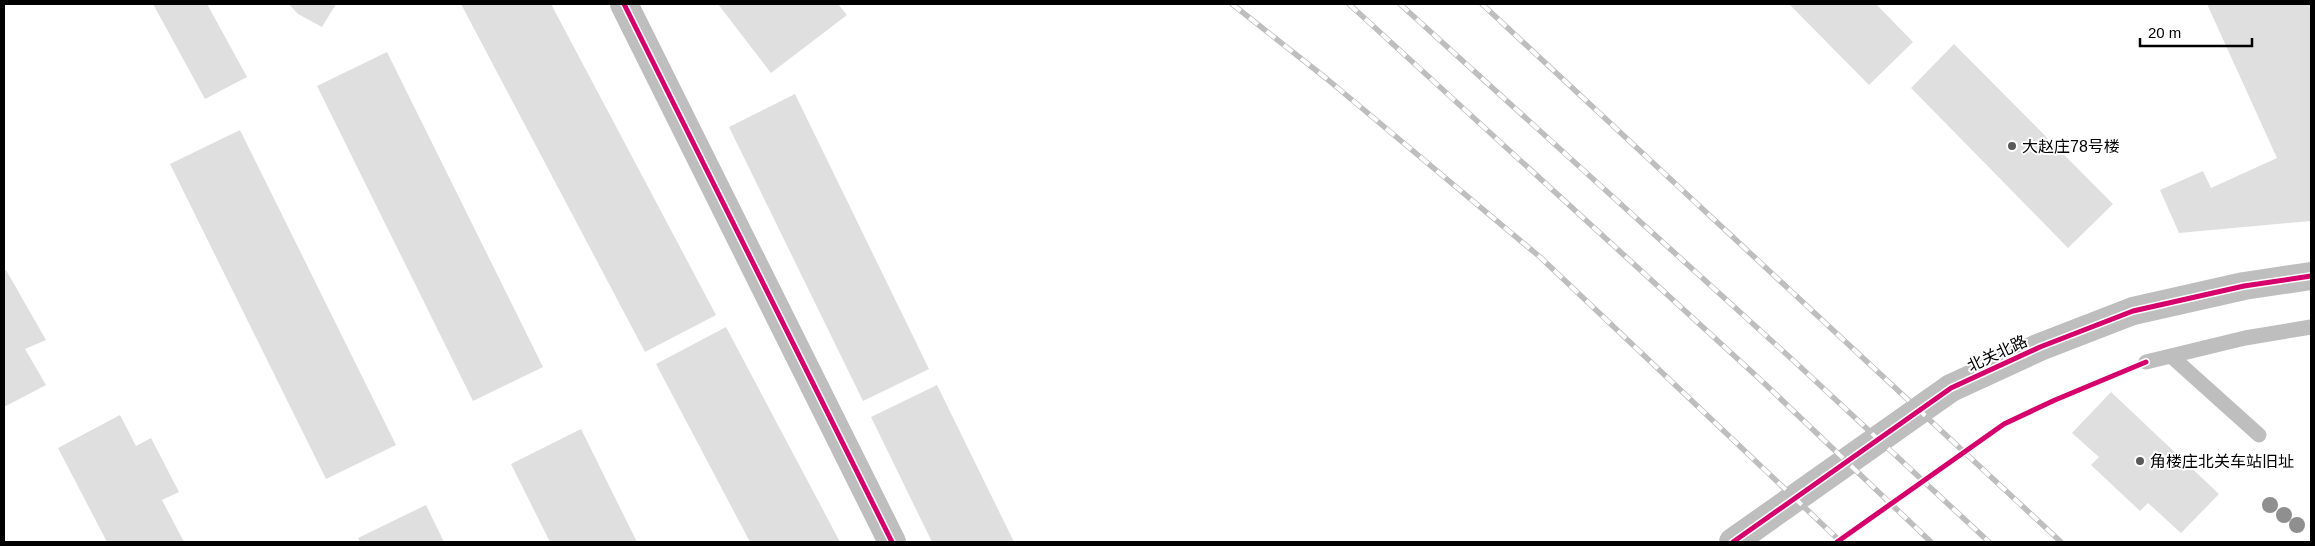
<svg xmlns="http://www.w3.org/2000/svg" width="2315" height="546" viewBox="0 0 2315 546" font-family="Helvetica,'Noto Sans SC',sans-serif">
  <rect width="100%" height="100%" fill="#fff"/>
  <g fill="#dfdfdf">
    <path d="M 153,4 L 207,4 L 247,77 L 205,99 Z"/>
    <path d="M 289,4 L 336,4 L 322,27 L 298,14 Z"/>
    <path d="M 461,4 L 551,4 L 716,315 L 645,352 Z"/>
    <path d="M 718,4 L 838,4 L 847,15 L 771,73 Z"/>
    <path d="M 1789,4 L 1876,4 L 1913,42 L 1869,85 Z"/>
    <path d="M 2207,4 L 2311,4 L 2311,221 L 2179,233 L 2160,190 L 2203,171 L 2211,188 L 2277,158 Z"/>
    <path d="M 1954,44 L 2113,204 L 2068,248 L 1911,88 Z"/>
    <path d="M 387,52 L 543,367 L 473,401 L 317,86 Z"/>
    <path d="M 795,94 L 929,369 L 863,401 L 729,127 Z"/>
    <path d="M 240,130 L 396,445 L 326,479 L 170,164 Z"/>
    <path d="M 6,270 L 46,340 L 25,349 L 46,385 L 4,407 L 4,271 Z"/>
    <path d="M 726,327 L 840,542 L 750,542 L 656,364 Z"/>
    <path d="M 937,385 L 1014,542 L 932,542 L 871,417 Z"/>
    <path d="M 2111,392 L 2219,494 L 2181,533 L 2148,503 L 2140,511 L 2091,465 L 2099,457 L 2072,433 Z"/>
    <path d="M 120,415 L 136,446 L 151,438 L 179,492 L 162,500 L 184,542 L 107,542 L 58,448 Z"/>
    <path d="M 581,429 L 637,542 L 550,542 L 511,464 Z"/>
    <path d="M 426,505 L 444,542 L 360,542 L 358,538 Z"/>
  </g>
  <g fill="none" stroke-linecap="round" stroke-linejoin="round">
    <g stroke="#bebebe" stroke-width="15">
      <path d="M 2171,356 L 2259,435"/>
      <path d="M 2146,362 L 2245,338 L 2311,327"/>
    </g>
    <path stroke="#bebebe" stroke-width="28" d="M 624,4 L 892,542"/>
    <path stroke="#bebebe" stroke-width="28" d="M 1733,542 L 1951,388 L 2040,347 L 2133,311 L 2244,286 L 2311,276"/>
    <g stroke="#bebebe" stroke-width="5.5">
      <g id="rail">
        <path d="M 1232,4 L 1327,79 L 1540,257 L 1841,542"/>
        <path d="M 1349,4 L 1764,383 L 1931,542"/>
        <path d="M 1400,4 L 1795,362 L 1989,542"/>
        <path d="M 1482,4 L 2061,542"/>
      </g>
    </g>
    <use href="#rail" stroke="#fff" stroke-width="4" stroke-dasharray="11" stroke-linecap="butt"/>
    <g stroke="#fff" stroke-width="8">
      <g id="cycleway">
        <path d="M 624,4 L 892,542"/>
        <path d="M 1733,542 L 1951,388 L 2040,347 L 2133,311 L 2244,286 L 2311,276"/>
        <path d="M 1837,542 L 2004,424 L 2055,400 L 2146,362"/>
      </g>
    </g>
    <use href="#cycleway" stroke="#d6006c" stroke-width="5"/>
  </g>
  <g fill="#8f8f8f">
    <circle cx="2270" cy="505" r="8"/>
    <circle cx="2284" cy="515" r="8"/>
    <circle cx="2297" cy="525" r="8"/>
  </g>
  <g fill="#595959" stroke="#fff" stroke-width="2">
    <circle cx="2012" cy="146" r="5"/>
    <circle cx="2140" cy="461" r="5"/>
  </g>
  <g text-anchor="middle" stroke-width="4" stroke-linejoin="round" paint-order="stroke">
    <g font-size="16" fill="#000" stroke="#fff" text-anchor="start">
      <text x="2022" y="152">大赵庄78号楼</text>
      <text x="2150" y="467">角楼庄北关车站旧址</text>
    </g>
    <g font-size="16" fill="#000" stroke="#fff">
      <text transform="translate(1997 353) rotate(-25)" y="6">北关北路</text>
    </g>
  </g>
  <rect width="2315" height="546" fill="none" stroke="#000000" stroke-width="10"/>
  <path d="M2140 38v8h112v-8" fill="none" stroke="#000000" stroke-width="2.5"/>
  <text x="2148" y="38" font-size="15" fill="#000000" stroke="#ffffff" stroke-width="4" paint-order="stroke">20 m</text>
</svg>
